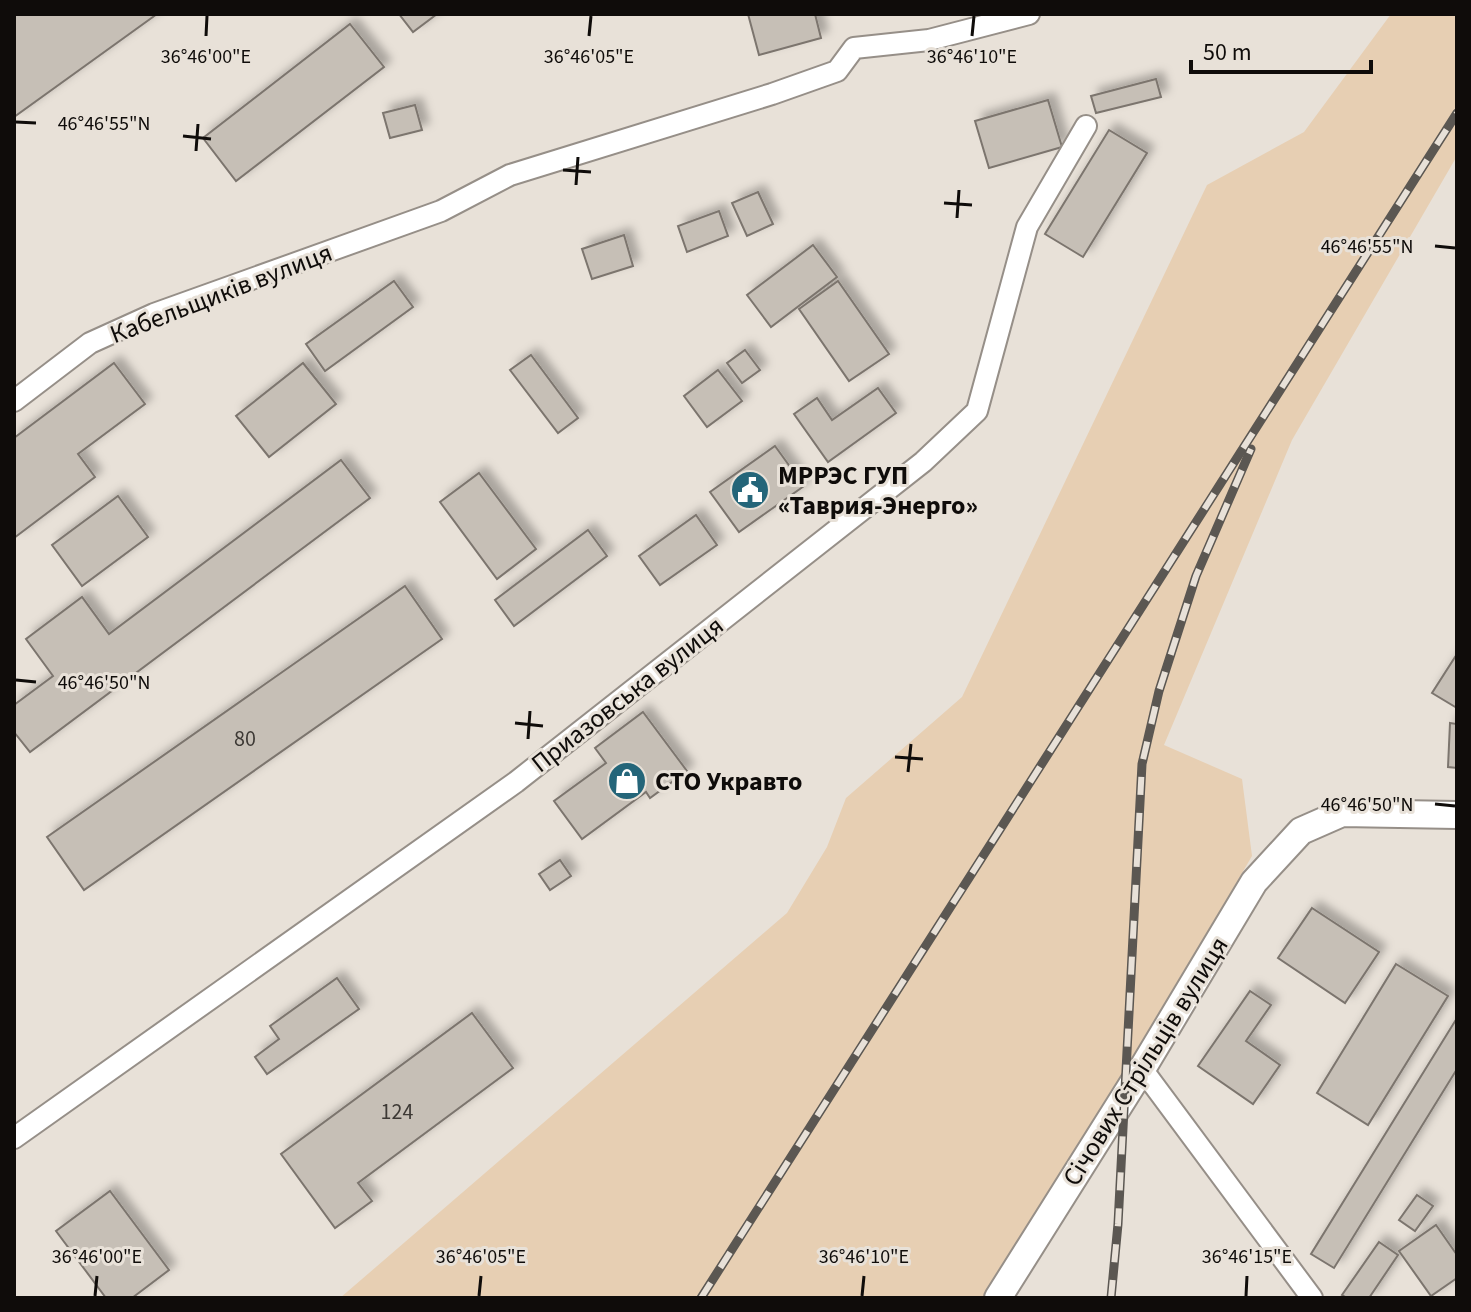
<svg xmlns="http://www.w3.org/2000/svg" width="1471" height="1312" viewBox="0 0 1471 1312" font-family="'Source Sans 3',sans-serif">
  <defs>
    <filter id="shadow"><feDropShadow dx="7" dy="-7" stdDeviation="4" flood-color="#0004"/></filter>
  </defs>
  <rect width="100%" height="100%" fill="#e8e1d8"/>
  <path fill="#e7cfb3" d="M 1391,14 L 1457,14 L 1457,156 L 1292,440 L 1164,745 L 1242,779 L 1252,856 L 1093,1128 L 984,1298 L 340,1298 L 787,913 L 827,847 L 846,798 L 962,697 L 1207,185 L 1304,132 Z"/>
  <g fill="#c6bfb6" stroke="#7c756e" stroke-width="2" filter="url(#shadow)">
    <path d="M 14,14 L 157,14 L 14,117 Z"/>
    <path d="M 399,14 L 437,14 L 413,32 Z"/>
    <path d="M 748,14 L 815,14 L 821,38 L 759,55 Z"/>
    <path d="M 350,24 L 384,67 L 236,181 L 203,138 Z"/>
    <path d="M 1156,79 L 1161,97 L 1096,113 L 1091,96 Z"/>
    <path d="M 1048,100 L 1062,147 L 989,168 L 975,121 Z"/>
    <path d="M 415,105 L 422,130 L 390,138 L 383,113 Z"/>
    <path d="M 1109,130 L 1147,153 L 1083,257 L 1045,234 Z"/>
    <path d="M 758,192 L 773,224 L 747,236 L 732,203 Z"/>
    <path d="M 719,211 L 728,236 L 687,252 L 678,226 Z"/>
    <path d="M 624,235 L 633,266 L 592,279 L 582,249 Z"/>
    <path d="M 813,245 L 837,277 L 771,327 L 747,295 Z"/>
    <path d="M 394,281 L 413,307 L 325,371 L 306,344 Z"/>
    <path d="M 838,281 L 889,354 L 849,381 L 799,309 Z"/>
    <path d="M 745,350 L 760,370 L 742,383 L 727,363 Z"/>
    <path d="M 531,355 L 578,418 L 558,433 L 510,370 Z"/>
    <path d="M 114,363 L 145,404 L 78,454 L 95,477 L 14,538 L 14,438 Z"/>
    <path d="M 303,363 L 336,404 L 269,457 L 236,416 Z"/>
    <path d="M 718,370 L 742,401 L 707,427 L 684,396 Z"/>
    <path d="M 878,388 L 896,413 L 828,462 L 794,414 L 817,398 L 832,420 Z"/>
    <path d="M 775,446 L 804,486 L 739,532 L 710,492 Z"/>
    <path d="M 341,460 L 370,498 L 30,752 L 14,732 L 14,705 L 53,676 L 26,639 L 82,597 L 109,634 Z"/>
    <path d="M 479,473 L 536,549 L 497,579 L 440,502 Z"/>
    <path d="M 118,496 L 148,537 L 82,586 L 52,545 Z"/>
    <path d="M 696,515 L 717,545 L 660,585 L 639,556 Z"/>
    <path d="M 588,530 L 607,556 L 514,626 L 495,600 Z"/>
    <path d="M 405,586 L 442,639 L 84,890 L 47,837 Z"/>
    <path d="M 1457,654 L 1457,708 L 1432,693 Z"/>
    <path d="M 643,712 L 687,771 L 650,798 L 646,792 L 582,839 L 554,801 L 606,763 L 595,748 Z"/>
    <path d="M 1450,723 L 1457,724 L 1457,768 L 1448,767 Z"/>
    <path d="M 560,860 L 571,876 L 550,890 L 539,874 Z"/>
    <path d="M 1312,908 L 1379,952 L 1345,1003 L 1278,958 Z"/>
    <path d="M 1396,964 L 1448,996 L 1368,1125 L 1317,1093 Z"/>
    <path d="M 337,978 L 359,1009 L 267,1074 L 255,1057 L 279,1039 L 270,1026 Z"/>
    <path d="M 1250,991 L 1271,1005 L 1246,1041 L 1280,1065 L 1253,1104 L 1198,1066 Z"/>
    <path d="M 472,1013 L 513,1068 L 358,1183 L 372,1201 L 335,1228 L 281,1154 Z"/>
    <path d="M 1457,1018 L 1457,1069 L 1334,1268 L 1311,1254 Z"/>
    <path d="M 110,1191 L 169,1270 L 132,1298 L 106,1298 L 56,1231 Z"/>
    <path d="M 1417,1195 L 1433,1206 L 1415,1231 L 1399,1220 Z"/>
    <path d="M 1436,1225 L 1457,1255 L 1457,1278 L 1431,1296 L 1399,1251 Z"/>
    <path d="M 1379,1242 L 1398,1255 L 1369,1298 L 1347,1298 L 1342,1295 Z"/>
  </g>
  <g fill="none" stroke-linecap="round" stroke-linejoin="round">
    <g stroke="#968f88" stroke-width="24">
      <g id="minor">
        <path d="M 14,401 L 90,343 L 154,314 L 441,211 L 510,175 L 772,94 L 837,71 L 854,48 L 929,40 L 1029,14"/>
        <path d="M 1142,1069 L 1312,1298"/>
        <path d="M 14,1138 L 516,782 L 923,462 L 977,411 L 1027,227 L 1086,126"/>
      </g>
    </g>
    <g stroke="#968f88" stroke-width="30">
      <path id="tertiary" d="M 998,1298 L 1142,1069 L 1254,882 L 1301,831 L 1342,813 L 1457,815"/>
    </g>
    <use href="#minor" stroke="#fff" stroke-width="20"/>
    <use href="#tertiary" stroke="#fff" stroke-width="26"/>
    <g stroke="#5b5752" stroke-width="9">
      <g id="rail">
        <path d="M 701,1298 L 1457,113"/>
        <path d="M 1111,1298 L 1118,1224 L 1142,764 L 1159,691 L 1196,576 L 1251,449"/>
      </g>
    </g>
    <use href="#rail" stroke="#e8e1d8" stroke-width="6" stroke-dasharray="18" stroke-linecap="butt"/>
  </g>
  <path fill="none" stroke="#0f0c0a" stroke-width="3" d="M 206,36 L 207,16M 589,36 L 591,16M 972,36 L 974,16M 16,122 L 36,123M 183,136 L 211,139M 196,151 L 198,124M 563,170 L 591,172M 576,185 L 578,157M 944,203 L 972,205M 957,218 L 959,190M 1435,246 L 1455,248M 16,680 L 36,682M 515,723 L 543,726M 528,739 L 530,711M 895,757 L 923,759M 908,772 L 911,744M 1435,804 L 1455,806M 95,1296 L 97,1276M 479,1296 L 481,1276M 862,1296 L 864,1276M 1246,1296 L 1247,1276"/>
  <defs>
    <g id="civic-disc" transform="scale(2)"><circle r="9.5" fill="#246579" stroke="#e8e1d8"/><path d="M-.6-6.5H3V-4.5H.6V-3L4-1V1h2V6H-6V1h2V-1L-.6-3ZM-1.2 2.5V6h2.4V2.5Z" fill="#fff"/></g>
    <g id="shop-disc" transform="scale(2)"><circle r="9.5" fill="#246579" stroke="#e8e1d8"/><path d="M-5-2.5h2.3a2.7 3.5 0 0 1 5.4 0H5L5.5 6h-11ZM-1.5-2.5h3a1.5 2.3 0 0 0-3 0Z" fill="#fff"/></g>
  </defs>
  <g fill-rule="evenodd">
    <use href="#civic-disc" x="750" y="490"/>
    <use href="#shop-disc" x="627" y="781"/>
  </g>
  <g text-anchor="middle" stroke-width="6" stroke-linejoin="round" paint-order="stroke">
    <g font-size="22" fill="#3d3935">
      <text x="245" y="746">80</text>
      <text x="397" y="1119">124</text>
    </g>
    <g font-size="26" fill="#0f0c0a" stroke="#e8e1d8">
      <text transform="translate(221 293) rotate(-21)" y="9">Кабельщиків вулиця</text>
      <text transform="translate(627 694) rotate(-38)" y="9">Приазовська вулиця</text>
      <text transform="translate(1145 1061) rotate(-58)" y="9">Січових Стрільців вулиця</text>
    </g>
    <g font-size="26" font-weight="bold" fill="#0f0c0a" stroke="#e8e1d8" text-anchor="start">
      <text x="778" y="484">МРРЭС ГУП<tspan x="778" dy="30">«Таврия-Энерго»</tspan></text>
      <text x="655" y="790">СТО Укравто</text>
    </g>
  </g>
  <g font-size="20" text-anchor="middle" fill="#0f0c0a" stroke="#e8e1d8" stroke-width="6" stroke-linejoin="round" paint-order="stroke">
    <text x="206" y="63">36°46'00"E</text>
    <text x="589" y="63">36°46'05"E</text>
    <text x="972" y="63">36°46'10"E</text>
    <text x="104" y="130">46°46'55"N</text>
    <text x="1367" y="253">46°46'55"N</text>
    <text x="104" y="689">46°46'50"N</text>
    <text x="1367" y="811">46°46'50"N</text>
    <text x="97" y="1263">36°46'00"E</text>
    <text x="481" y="1263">36°46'05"E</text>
    <text x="864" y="1263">36°46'10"E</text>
    <text x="1247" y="1263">36°46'15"E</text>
  </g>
  <rect width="1471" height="1312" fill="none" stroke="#0f0c0a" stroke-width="32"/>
  <path d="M1191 60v12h180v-12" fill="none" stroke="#0f0c0a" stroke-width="4"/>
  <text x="1203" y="60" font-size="24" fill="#0f0c0a" stroke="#e8e1d8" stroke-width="6" paint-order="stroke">50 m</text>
</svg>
